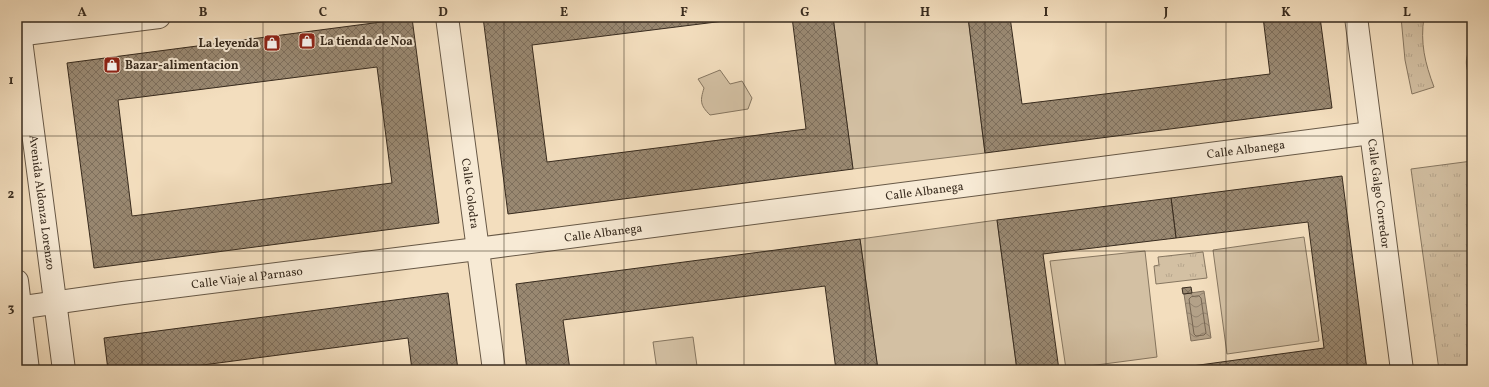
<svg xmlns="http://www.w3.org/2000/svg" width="1489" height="387" viewBox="0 0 1489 387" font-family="Vollkorn,serif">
  <defs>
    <pattern id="grass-tufts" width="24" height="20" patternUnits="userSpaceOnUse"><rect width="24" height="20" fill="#d3c0a3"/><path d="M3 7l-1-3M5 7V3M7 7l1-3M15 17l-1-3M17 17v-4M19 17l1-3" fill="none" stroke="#b6a58c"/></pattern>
    <pattern id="water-waves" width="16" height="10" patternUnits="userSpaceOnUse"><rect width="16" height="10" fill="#b3a188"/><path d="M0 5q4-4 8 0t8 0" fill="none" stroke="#93836f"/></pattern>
    <pattern id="building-cross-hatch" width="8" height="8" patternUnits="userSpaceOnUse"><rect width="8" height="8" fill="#998871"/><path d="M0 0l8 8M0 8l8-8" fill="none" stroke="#7e6f5c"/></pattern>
  </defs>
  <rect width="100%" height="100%" fill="#f3debe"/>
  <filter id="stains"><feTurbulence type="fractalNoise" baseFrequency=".005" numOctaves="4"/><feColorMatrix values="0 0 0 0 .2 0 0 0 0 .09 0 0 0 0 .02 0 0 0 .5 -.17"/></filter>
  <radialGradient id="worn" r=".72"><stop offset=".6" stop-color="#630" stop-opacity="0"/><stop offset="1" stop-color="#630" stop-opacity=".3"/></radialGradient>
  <g fill="url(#grass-tufts)" stroke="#867660">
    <path d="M 1401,17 L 1424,17 C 1420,43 1425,63 1434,87 L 1412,94 L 1405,60 Z"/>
    <path d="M 1472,46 L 1472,80 C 1465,69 1464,57 1472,46 Z"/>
    <path d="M 1472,161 L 1472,370 L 1439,370 L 1411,169 Z"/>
    <path d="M 1203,252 L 1207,278 L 1156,284 L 1154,266 L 1159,265 L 1158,257 Z"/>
  </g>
  <g fill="#d3c0a3" stroke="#867660">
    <path d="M 833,17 L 968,17 L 985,153 L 853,169 Z"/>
    <path d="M 720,70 L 730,84 L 742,81 L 752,98 L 748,109 L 710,115 C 700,105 700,101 704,88 L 698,79 Z"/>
    <path d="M 997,220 L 1017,370 L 878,370 L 860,239 Z"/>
    <path d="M 1304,237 L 1319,341 L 1227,354 L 1213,250 Z"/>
    <path d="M 1145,251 L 1157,357 L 1066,369 L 1050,261 Z"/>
    <path d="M 693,337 L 697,366 L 657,370 L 653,342 Z"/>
  </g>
  <path fill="url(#water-waves)" stroke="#82725e" d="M 1204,291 L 1211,338 L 1191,341 L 1184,294 Z"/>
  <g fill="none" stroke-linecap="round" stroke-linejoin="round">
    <path stroke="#766653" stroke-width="1" d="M 1199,296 L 1201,298 L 1206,333 L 1204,335 L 1196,336 L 1194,334 L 1189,299 L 1191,297 Z"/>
  </g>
  <g fill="url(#building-cross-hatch)" stroke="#382b1e" fill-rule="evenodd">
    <path d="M 483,17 L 756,17 L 532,45 L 547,162 L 806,129 L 792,17 L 833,17 L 853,169 L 508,214 Z"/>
    <path d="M 968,17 L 1010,17 L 1022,104 L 1270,74 L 1263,17 L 1320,17 L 1332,108 L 985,153 Z"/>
    <path d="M 412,18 L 439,223 L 94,268 L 67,63 ZM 377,67 L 392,183 L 132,216 L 118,100 Z"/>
    <path d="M 1342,176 L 1367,370 L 1192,370 L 1192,366 L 1324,348 L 1308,222 L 1176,238 L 1171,198 Z"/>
    <path d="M 1171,198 L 1176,238 L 1043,254 L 1059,370 L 1017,370 L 997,220 Z"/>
    <path d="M 860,239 L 878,370 L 836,370 L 825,286 L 563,320 L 570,370 L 527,370 L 516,284 Z"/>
    <path d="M 1191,287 L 1192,293 L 1183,294 L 1182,288 Z"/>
    <path d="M 448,293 L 458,370 L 412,370 L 408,338 L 165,370 L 108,370 L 104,338 Z"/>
    <path d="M 1192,366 L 1192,370 L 1156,370 Z"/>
  </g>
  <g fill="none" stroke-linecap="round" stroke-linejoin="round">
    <g stroke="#675846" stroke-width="24">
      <g id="minor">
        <path id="s1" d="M 18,17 L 64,370"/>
        <path id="s2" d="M 447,17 L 494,370"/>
        <path id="s3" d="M 1356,17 L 1402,370"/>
        <path d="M 17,35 L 159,17"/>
        <path d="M 17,281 L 28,370"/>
        <path id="s4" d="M 17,308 L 123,293 L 477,249 L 1371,133"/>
      </g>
    </g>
    <use href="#minor" stroke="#f7ead5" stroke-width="22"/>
  </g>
  <path fill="none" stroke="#382b1e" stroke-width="1" stroke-opacity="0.55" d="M 142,17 L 142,370M 263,17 L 263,370M 383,17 L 383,370M 504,17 L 504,370M 624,17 L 624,370M 744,17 L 744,370M 865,17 L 865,370M 985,17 L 985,370M 1106,17 L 1106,370M 1226,17 L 1226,370M 1347,17 L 1347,370M 17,136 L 1472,136M 17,251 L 1472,251"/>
  <defs>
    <g id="shop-square" transform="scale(0.9)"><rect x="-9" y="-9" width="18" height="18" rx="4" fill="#8f2418" stroke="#f7ead5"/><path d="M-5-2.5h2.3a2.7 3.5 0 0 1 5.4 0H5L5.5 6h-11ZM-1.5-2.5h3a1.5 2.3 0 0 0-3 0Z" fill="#fff"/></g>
  </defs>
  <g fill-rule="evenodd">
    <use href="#shop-square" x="307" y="41"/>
    <use href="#shop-square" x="272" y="43"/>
    <use href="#shop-square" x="112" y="65"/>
  </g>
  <g text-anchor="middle" stroke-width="4" stroke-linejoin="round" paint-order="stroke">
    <g font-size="12" font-weight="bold" fill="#382b1e" stroke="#f7ead5" text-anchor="start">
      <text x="320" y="45">La tienda de Noa</text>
      <text x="259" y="47" text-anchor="end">La leyenda</text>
      <text x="125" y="69">Bazar-alimentacion</text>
    </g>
    <g font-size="12" fill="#382b1e" stroke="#f7ead5">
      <text dy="4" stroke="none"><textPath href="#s4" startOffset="1239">Calle Albanega</textPath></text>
      <text dy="4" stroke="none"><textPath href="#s4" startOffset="915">Calle Albanega</textPath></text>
      <text dy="4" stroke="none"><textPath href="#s2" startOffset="178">Calle Colodra</textPath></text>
      <text dy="4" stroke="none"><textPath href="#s3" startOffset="178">Calle Galgo Corredor</textPath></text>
      <text dy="4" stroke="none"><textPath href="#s1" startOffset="187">Avenida Aldonza Lorenzo</textPath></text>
      <text dy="4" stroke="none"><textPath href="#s4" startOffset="591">Calle Albanega</textPath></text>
      <text dy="4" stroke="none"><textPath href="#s4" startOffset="232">Calle Viaje al Parnaso</textPath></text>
    </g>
  </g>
  <rect width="1489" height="387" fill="none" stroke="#f3debe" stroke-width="44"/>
  <rect x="22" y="22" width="1445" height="343" fill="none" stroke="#382b1e" stroke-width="1.5"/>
  <g font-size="13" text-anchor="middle" font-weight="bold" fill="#382b1e">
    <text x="82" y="16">A</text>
    <text x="203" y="16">B</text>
    <text x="323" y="16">C</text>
    <text x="443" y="16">D</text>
    <text x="564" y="16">E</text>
    <text x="684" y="16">F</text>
    <text x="805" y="16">G</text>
    <text x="925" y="16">H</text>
    <text x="1046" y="16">I</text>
    <text x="1166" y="16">J</text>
    <text x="1286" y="16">K</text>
    <text x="1407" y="16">L</text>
    <text x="11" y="84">1</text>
    <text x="11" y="198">2</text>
    <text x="11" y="312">3</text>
  </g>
  <rect width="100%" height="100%" filter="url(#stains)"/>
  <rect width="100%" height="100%" fill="url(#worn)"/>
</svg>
